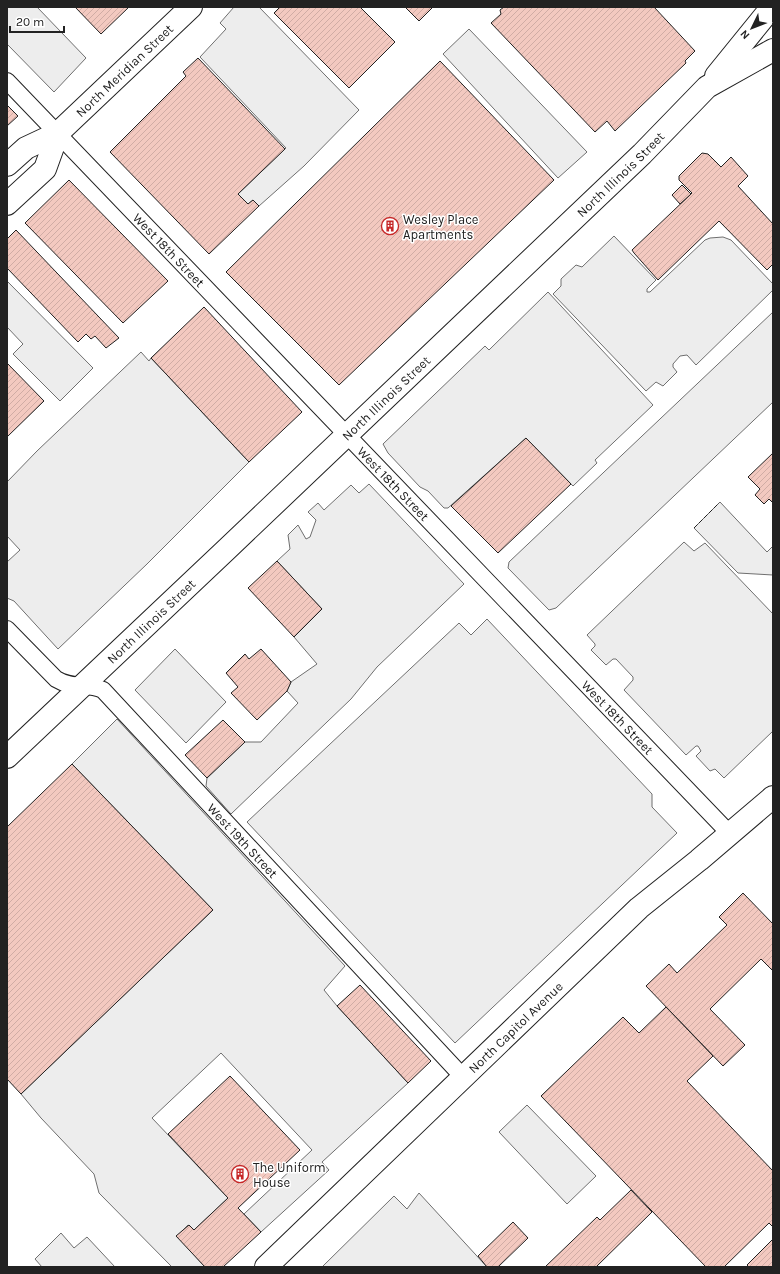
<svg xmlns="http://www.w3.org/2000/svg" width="780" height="1274" viewBox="0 0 780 1274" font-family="Karla,sans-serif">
  <defs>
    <pattern id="building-hatch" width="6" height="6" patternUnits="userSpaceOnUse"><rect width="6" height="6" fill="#f3c9c0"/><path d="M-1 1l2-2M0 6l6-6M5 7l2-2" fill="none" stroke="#d0aca5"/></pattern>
  </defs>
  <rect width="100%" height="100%" fill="#fff"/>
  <g fill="#ededed" stroke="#6f6f6f">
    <path d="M 7,7 L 37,7 L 86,58 L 54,92 L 7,44 Z"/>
    <path d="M 234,7 L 259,7 L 359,110 L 304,166 L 259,206 L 253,200 L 248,204 L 238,194 L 286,148 L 200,57 L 226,29 L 220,23 Z"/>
    <path d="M 469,29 L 587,152 L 558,178 L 443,54 Z"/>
    <path d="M 614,236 L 656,280 L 647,289 L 647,292 L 650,292 L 705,240 L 710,238 L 723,237 L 731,240 L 773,284 L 773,290 L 696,365 L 687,355 L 680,356 L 673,364 L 673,367 L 677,372 L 663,386 L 656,382 L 646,391 L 553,294 L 561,286 L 561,279 L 576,265 L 582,267 Z"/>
    <path d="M 7,281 L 93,368 L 60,401 L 13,354 L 23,344 L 7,327 Z"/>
    <path d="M 548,292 L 653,405 L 595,460 L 597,463 L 573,486 L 526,438 L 448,508 L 444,508 L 428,491 L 420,487 L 388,453 L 383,444 L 485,346 L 489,350 Z"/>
    <path d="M 773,312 L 773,402 L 556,608 L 549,610 L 508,568 L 509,562 Z"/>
    <path d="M 141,352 L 149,361 L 151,358 L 249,462 L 147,564 L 58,649 L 14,601 L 7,598 L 7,562 L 20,550 L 7,536 L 7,482 L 37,451 Z"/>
    <path d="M 369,484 L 464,584 L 377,667 L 351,699 L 231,814 L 206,786 L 207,778 L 245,742 L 261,742 L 298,703 L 287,691 L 291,682 L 317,664 L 294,637 L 322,609 L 277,561 L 290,549 L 288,535 L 298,525 L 306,539 L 310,537 L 316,520 L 308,512 L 318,503 L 324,510 L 351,485 L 359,493 Z"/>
    <path d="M 720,502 L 767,552 L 773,546 L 773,575 L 738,573 L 694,528 Z"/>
    <path d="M 684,542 L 694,551 L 705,543 L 773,614 L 773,731 L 724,778 L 715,769 L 710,771 L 696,756 L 701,751 L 698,746 L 696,746 L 686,755 L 624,690 L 633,680 L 633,677 L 616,659 L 613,659 L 606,665 L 591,650 L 595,646 L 595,644 L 587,635 Z"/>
    <path d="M 487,619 L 652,794 L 652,807 L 677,833 L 455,1043 L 247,822 L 459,623 L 471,635 Z"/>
    <path d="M 175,649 L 226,702 L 186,743 L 135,690 Z"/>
    <path d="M 117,719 L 345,966 L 324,990 L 337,1006 L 408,1083 L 322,1162 L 329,1170 L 261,1232 L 244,1214 L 312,1150 L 221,1053 L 152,1118 L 228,1198 L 194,1230 L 188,1225 L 177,1236 L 205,1267 L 172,1267 L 99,1193 L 94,1174 L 41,1118 L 21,1094 L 213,910 L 72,764 Z"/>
    <path d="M 527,1105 L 596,1176 L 567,1204 L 499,1132 Z"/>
    <path d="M 419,1193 L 487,1267 L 322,1267 L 394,1196 L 407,1209 Z"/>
    <path d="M 61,1233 L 74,1248 L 87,1237 L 115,1267 L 42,1267 L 35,1259 Z"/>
  </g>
  <g fill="url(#building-hatch)" stroke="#222">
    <path d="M 75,7 L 129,7 L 101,34 Z"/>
    <path d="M 280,7 L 360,7 L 395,42 L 349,88 L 274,13 Z"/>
    <path d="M 405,7 L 433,7 L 419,21 Z"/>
    <path d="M 504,7 L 654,7 L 695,51 L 685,61 L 686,63 L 615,131 L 607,121 L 595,132 L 491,23 L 501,14 L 500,10 Z"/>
    <path d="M 198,58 L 285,149 L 238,194 L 248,204 L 253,200 L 259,206 L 209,254 L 110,152 L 186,76 L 183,72 Z"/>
    <path d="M 440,61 L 554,180 L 339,385 L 226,272 Z"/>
    <path d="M 7,105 L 18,116 L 7,126 Z"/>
    <path d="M 702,153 L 708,154 L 721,167 L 731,157 L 748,176 L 738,186 L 773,224 L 773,264 L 767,270 L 719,221 L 658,280 L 634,253 L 632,250 L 692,193 L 679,180 L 679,176 Z"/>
    <path d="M 69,180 L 168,281 L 123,323 L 25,223 Z"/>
    <path d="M 682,185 L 691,194 L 680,204 L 672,195 Z"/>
    <path d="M 16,230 L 119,338 L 106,348 L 95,336 L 91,339 L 86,334 L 78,342 L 7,268 L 7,239 Z"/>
    <path d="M 204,307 L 302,412 L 249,462 L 151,358 Z"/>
    <path d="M 7,363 L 44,401 L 7,437 Z"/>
    <path d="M 526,438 L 571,484 L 498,553 L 451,506 Z"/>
    <path d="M 773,453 L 773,503 L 769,499 L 764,504 L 755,495 L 760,489 L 748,477 Z"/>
    <path d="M 277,561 L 322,609 L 294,637 L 248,588 Z"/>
    <path d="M 261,649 L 291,682 L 287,691 L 257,720 L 231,693 L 238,687 L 226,673 L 245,654 L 249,659 Z"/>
    <path d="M 223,720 L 245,742 L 207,778 L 185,755 Z"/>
    <path d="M 72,764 L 213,910 L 21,1094 L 7,1079 L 7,827 Z"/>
    <path d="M 743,893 L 773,924 L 773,971 L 761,959 L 710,1009 L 745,1045 L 723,1066 L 646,986 L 669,964 L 677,973 L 727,925 L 719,917 Z"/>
    <path d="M 360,985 L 431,1061 L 408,1083 L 337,1006 Z"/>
    <path d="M 666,1007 L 713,1056 L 687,1081 L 773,1171 L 773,1227 L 769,1223 L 724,1267 L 706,1267 L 541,1096 L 623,1017 L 639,1033 Z"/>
    <path d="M 230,1076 L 300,1150 L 238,1208 L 261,1232 L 223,1267 L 205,1267 L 176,1236 L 189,1225 L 194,1230 L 228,1198 L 168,1134 Z"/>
    <path d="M 631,1190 L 652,1212 L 596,1267 L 545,1267 L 597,1217 L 600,1220 Z"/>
    <path d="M 513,1222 L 528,1238 L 498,1267 L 487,1267 L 478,1256 Z"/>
    <path d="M 773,1239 L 773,1267 L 749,1267 L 747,1265 Z"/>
  </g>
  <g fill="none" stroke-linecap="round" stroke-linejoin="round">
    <g stroke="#222" stroke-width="18">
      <g id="minor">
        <path id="s1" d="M 7,81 L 730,834"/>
        <path id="s2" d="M 7,629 L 56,679 C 72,689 88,683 103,690 L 463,1077"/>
      </g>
    </g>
    <g stroke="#222" stroke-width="24">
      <g id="secondary">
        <path d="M 716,76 L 772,7"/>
        <path id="s3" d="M 7,757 L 227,549 L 642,154 L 707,87 L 773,50"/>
        <path id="s4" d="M 266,1267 L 639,908 L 699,860 L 773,797"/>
      </g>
    </g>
    <g stroke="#222" stroke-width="24">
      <g id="primary">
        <path id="s5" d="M 7,165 L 26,148 L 58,133 L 191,7"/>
        <path d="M 7,204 L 45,169 L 58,133"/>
      </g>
    </g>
    <use href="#minor" stroke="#fff" stroke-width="16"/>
    <use href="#secondary" stroke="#fff" stroke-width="22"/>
    <use href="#primary" stroke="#fff" stroke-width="22"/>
    <path stroke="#222" stroke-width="1" stroke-dasharray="5 2" stroke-linecap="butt" d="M 694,528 L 719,503"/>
  </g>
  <defs>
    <g id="building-ring" transform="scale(0.9)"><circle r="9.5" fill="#fff" stroke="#c62828" stroke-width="1.5"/><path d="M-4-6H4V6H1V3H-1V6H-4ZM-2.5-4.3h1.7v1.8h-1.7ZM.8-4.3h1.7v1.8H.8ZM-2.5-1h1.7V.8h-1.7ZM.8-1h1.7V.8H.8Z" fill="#c62828"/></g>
  </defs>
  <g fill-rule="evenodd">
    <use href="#building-ring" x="390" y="226"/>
    <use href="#building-ring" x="240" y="1174"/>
  </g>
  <g text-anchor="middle" stroke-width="3" stroke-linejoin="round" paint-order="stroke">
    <g font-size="13" fill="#222" stroke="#fff">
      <text dy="5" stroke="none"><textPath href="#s5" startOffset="152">North Meridian Street</textPath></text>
      <text dy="5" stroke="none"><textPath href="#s3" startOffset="846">North Illinois Street</textPath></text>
      <text dy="5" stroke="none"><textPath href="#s1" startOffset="234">West 18th Street</textPath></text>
      <text dy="5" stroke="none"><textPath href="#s3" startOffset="522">North Illinois Street</textPath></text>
      <text dy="5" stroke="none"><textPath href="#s1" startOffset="558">West 18th Street</textPath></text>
      <text dy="5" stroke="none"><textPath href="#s3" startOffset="198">North Illinois Street</textPath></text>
      <text dy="5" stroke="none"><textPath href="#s1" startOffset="882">West 18th Street</textPath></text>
      <text dy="5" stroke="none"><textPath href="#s2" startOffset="324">West 19th Street</textPath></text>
      <text dy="5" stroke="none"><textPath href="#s4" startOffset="346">North Capitol Avenue</textPath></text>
    </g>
    <g font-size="13" fill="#222" stroke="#fff" text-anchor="start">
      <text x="403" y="224">Wesley Place<tspan x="403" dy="15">Apartments</tspan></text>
      <text x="253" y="1172">The Uniform<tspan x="253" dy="15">House</tspan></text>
    </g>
  </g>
  <rect width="780" height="1274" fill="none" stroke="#222222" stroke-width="16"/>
  <g transform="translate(752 28) rotate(227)" stroke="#ffffff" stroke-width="3" paint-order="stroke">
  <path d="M0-3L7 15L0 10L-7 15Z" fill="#222222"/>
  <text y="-6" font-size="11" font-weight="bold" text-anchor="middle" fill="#222222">N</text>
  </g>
  <path d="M10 26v6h54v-6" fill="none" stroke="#222222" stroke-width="2"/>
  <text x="16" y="26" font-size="12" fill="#222222" stroke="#ffffff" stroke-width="3" paint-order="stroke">20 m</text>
</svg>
